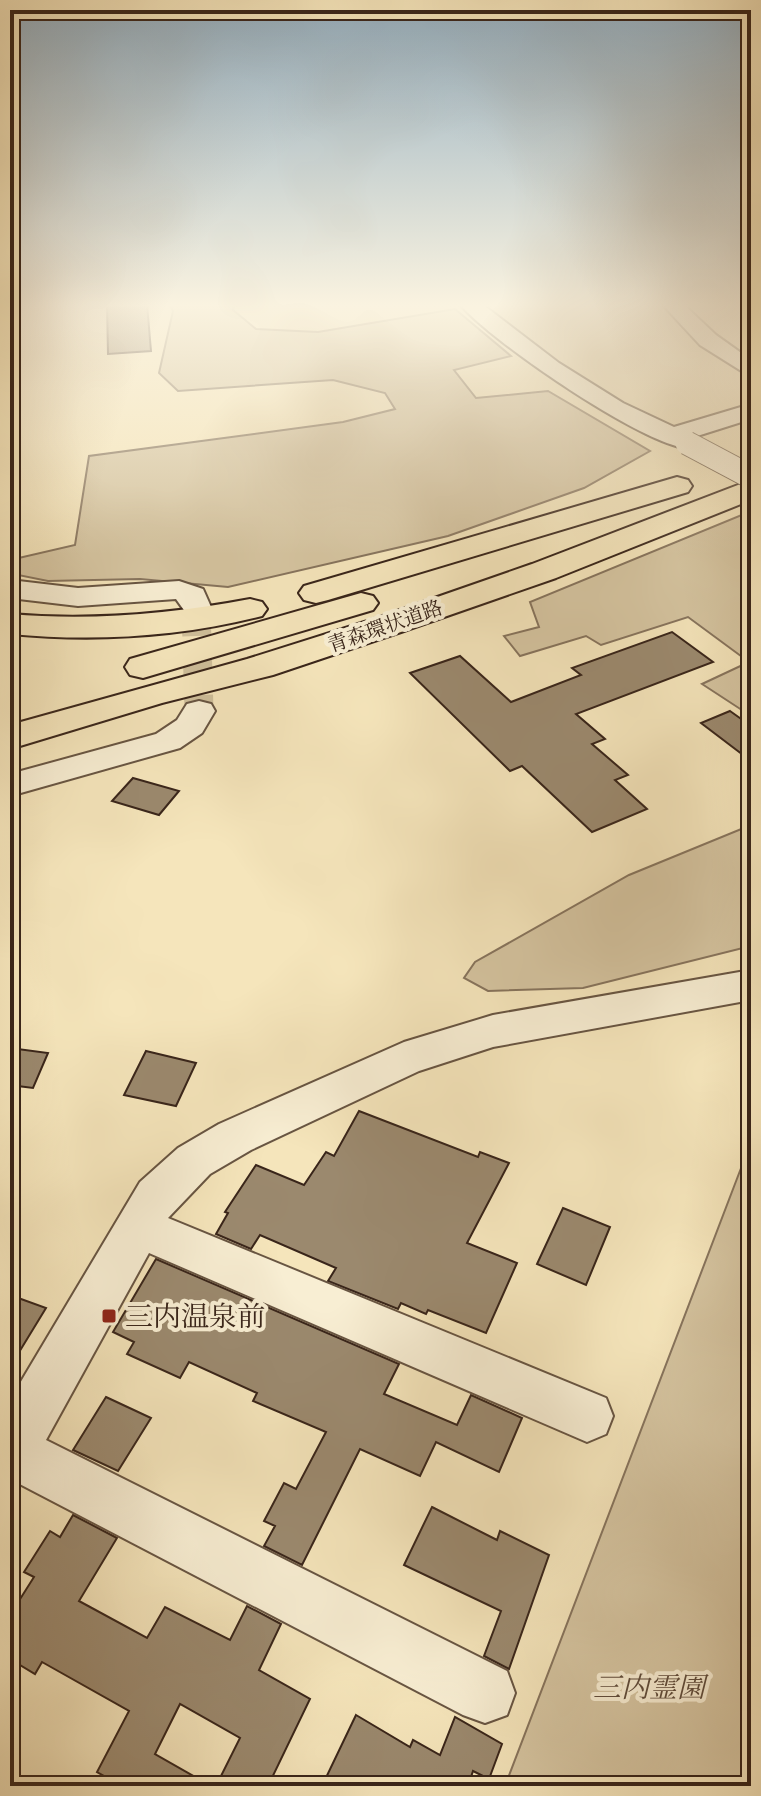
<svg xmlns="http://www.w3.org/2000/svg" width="761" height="1796" viewBox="0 0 761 1796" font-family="'IM FELL DW Pica','Noto Serif JP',serif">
  <rect width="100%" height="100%" fill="#f5e5bb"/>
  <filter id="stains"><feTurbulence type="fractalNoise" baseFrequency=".0025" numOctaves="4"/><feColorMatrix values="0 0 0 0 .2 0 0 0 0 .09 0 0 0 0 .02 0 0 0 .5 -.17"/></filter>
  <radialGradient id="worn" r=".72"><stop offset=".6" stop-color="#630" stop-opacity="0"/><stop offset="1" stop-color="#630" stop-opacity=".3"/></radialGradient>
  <g fill="#d5c4a0" stroke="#87745d" stroke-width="2">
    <path d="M 169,304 L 235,304 L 233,310 L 256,329 L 318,332 L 455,309 L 511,356 L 454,370 L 476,398 L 548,391 L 650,451 L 584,488 L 448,536 L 228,587 L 140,579 L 48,581 L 13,574 L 10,560 L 75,545 L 89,456 L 343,422 L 395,409 L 385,393 L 333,380 L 178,391 L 159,373 L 173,311 Z"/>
    <path d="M 744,514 L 751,515 L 751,716 L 702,684 L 749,662 L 688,617 L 601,645 L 586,636 L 520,656 L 504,636 L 539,627 L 530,602 Z"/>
    <path d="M 751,825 L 751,946 L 583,988 L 488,991 L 464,978 L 475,962 L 629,875 Z"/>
    <path d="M 751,1142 L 751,1786 L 505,1786 Z"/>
  </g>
  <g fill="#9b896e" stroke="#39251a" stroke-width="2">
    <path d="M 107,304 L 147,304 L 151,351 L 108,354 Z"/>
    <path d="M 672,632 L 713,662 L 576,714 L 605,739 L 592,744 L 628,775 L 615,780 L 647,809 L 592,832 L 522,766 L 510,771 L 410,673 L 460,656 L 511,702 L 581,675 L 572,668 Z"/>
    <path d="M 730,711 L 751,726 L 751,761 L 701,723 Z"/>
    <path d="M 133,778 L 179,791 L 159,815 L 112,801 Z"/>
    <path d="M 10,1048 L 48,1053 L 33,1088 L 10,1085 Z"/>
    <path d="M 146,1051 L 196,1063 L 176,1106 L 124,1095 Z"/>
    <path d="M 359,1111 L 478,1157 L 480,1152 L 509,1163 L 467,1243 L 517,1263 L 486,1333 L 428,1310 L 426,1314 L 401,1303 L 398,1309 L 328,1281 L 336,1268 L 260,1235 L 251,1249 L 216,1234 L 228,1213 L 225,1212 L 256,1165 L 304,1185 L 326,1152 L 334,1156 Z"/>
    <path d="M 563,1208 L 610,1227 L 586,1285 L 537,1264 Z"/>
    <path d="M 156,1259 L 399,1364 L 384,1394 L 457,1425 L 471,1395 L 522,1418 L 499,1472 L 436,1442 L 420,1476 L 360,1449 L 302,1565 L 264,1546 L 275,1526 L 264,1521 L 284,1483 L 296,1489 L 326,1432 L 253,1401 L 257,1393 L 189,1362 L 180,1378 L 127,1354 L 134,1342 L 113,1332 Z"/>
    <path d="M 10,1295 L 46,1308 L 10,1367 Z"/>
    <path d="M 106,1397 L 151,1418 L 118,1471 L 73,1450 Z"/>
    <path d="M 432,1507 L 497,1540 L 500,1531 L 549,1555 L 509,1669 L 484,1656 L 501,1611 L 404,1565 Z"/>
    <path d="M 73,1515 L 117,1538 L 79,1601 L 147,1638 L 165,1607 L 230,1640 L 247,1606 L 281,1624 L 259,1670 L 310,1699 L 268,1786 L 216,1786 L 240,1738 L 180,1704 L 155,1754 L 211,1786 L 122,1786 L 97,1772 L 129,1711 L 42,1662 L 35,1674 L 10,1659 L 10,1615 L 34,1577 L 24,1572 L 50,1531 L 60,1537 Z"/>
    <path d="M 356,1715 L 410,1747 L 413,1740 L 440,1755 L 455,1717 L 502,1744 L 489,1779 L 473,1771 L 468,1786 L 322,1786 Z"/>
  </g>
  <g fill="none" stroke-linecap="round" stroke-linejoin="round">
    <path stroke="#cfbf9b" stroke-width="29" stroke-dasharray="29 15" stroke-linecap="butt" d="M 196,607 L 199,711"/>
    <g stroke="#685542" stroke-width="4">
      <g id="minor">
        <path d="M 460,304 L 482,304 L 559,363 L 623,403 L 674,427 L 751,404 L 751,419 L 694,437 L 699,443 L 696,448 C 659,458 485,337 460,304 Z"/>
        <path d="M 662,304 L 683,304 L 716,335 L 751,360 L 751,377 L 700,345 Z"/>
        <path d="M 10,580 L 78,588 L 179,581 L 203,589 L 211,607 L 206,613 L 186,613 L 176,599 L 78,606 L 10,598 Z"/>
        <path d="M 199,701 L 211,704 L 215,711 L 202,733 L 180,748 L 10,796 L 10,774 L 156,734 L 177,720 L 187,704 Z"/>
        <path d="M 751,970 L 751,1000 L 493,1047 L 419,1071 L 251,1150 L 210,1174 L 168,1218 L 606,1398 L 613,1416 L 606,1434 L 587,1442 L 149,1253 L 46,1440 L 507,1671 L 515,1693 L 507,1715 L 485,1723 L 463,1715 L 10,1479 L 10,1400 L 140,1182 L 178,1148 L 219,1124 L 404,1042 L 493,1015 Z"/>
      </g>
    </g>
    <g stroke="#39251a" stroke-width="4">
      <g id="highway">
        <path d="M 677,477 L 688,480 L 692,486 L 688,492 L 328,600 L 316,603 L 304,600 L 299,593 L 304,586 Z"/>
        <path d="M 751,480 L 751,500 L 556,578 L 401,632 L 273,675 L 162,703 L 10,749 L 10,725 L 247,659 L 377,618 L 532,564 Z"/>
        <path d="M 361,593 L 373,596 L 378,603 L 373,610 L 143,678 L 130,675 L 125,667 L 130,659 Z"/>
        <path d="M 250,599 L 262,602 L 267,609 L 262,616 C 180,637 94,642 10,634 L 10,614 C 91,621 170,614 250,599 Z"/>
      </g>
    </g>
    <use href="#minor" fill="#f8eed3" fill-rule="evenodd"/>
    <use href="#highway" fill="#f5e5bb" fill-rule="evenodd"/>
    <g stroke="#685542" stroke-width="25" stroke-linecap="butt">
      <path id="minor-bridge" d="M 687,443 L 751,477"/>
    </g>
    <use href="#minor-bridge" stroke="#f8eed3" stroke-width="23"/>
  </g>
  <linearGradient id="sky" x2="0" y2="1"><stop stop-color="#93aec0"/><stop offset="0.55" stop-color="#faf3e0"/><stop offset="1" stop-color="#faf3e0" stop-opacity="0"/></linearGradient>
  <rect width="761" height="555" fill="url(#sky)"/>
  <rect fill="#8f2418" stroke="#f8eed3" stroke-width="3" x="101" y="1308" width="16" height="16" rx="4"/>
  <g text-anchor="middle" stroke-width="8" stroke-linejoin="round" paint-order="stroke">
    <g font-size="20" fill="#39251a" stroke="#f8eed3">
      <text transform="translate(385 626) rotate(-19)" y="7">青森環状道路</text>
    </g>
    <g font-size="28" fill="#39251a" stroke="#f8eed3" text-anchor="start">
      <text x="125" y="1326">三内温泉前</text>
    </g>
    <g font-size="28" font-style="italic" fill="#604d3c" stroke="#f8eed3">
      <text x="649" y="1697">三内霊園</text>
    </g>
  </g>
  <rect width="761" height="1796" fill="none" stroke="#f5e5bb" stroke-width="40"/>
  <rect x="12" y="12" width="737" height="1772" fill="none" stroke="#39251a" stroke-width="4"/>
  <rect x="20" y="20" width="721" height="1756" fill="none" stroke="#39251a" stroke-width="2"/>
  <rect width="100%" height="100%" filter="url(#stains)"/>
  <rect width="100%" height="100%" fill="url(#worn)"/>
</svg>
